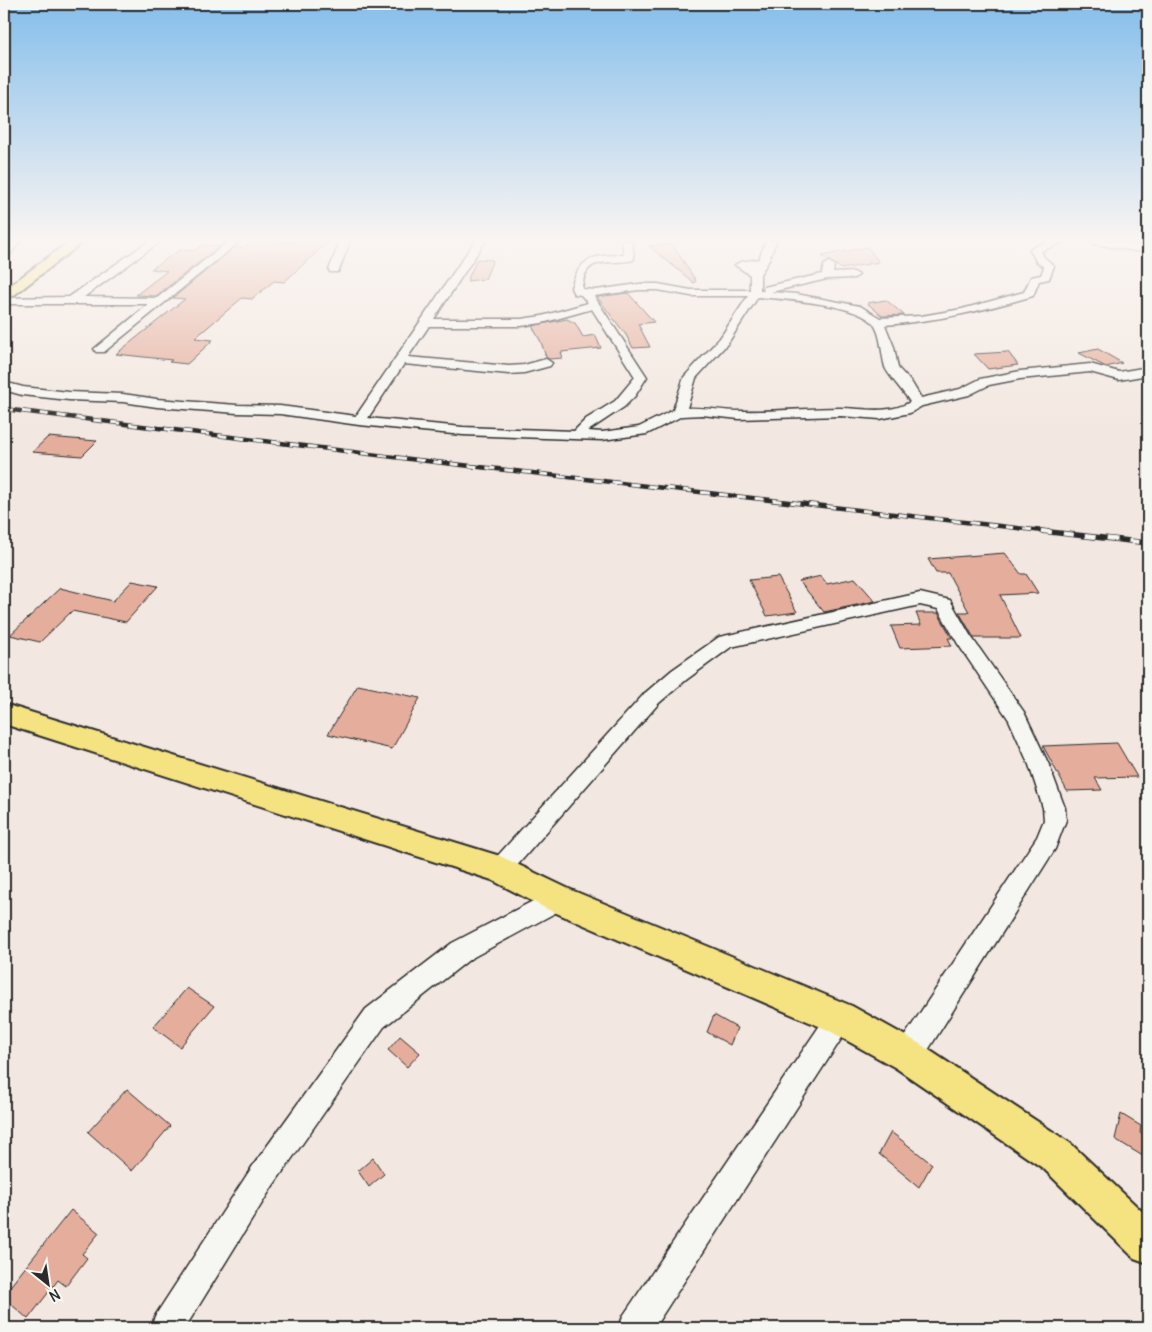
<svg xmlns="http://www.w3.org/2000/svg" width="1152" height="1332" viewBox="0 0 1152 1332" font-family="Delius,sans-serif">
  <rect width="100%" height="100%" fill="#f3e8e1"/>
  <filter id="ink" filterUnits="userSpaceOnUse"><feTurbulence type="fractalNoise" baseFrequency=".02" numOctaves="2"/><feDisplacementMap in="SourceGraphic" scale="10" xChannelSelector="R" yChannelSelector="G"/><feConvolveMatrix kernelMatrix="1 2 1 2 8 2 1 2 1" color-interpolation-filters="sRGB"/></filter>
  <g filter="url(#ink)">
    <g fill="#e5ae9c" stroke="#2b2b2b">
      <path d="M 252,241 L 329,241 L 284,282 L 274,281 L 252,299 L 242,298 L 195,338 L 213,340 L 187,364 L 169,362 L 172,360 L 116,354 L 185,299 L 173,298 L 235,247 L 243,248 Z"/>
      <path d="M 672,244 L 696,281 L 694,283 L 649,246 Z"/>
      <path d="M 202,245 L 220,246 L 156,296 L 136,295 L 167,271 L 151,269 L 180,250 L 194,251 Z"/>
      <path d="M 867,247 L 879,262 L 842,269 L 822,256 Z"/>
      <path d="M 477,259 L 493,260 L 485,279 L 467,281 Z"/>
      <path d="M 628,293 L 654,322 L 638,324 L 650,347 L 633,348 L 626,335 L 597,297 Z"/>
      <path d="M 886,300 L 904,315 L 882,316 L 867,303 Z"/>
      <path d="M 567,319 L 575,323 L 583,337 L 595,335 L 601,348 L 561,352 L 563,358 L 549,359 L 546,357 L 541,342 L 532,326 Z"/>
      <path d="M 1098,349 L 1122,363 L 1106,367 L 1079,353 Z"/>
      <path d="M 1008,352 L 1018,365 L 988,369 L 974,354 Z"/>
      <path d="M 48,437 L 97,441 L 82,456 L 32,452 Z"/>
      <path d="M 1005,553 L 1021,574 L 1026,574 L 1038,593 L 1000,595 L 1021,638 L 974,638 L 959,612 L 969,612 L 948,573 L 936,573 L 928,559 Z"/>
      <path d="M 821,576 L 827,584 L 855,578 L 875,601 L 824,612 L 799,581 Z"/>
      <path d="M 778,577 L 797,612 L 767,616 L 749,580 Z"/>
      <path d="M 132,581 L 158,586 L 126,622 L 72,611 L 40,642 L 10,635 L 60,588 L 113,601 Z"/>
      <path d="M 916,613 L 938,613 L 952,638 L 948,638 L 952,646 L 900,648 L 891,626 L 921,625 Z"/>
      <path d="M 358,685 L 420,698 L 392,749 L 328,734 Z"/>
      <path d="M 1117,743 L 1137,777 L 1095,778 L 1102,790 L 1067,791 L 1043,746 Z"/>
      <path d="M 187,988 L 214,1006 L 180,1047 L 153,1027 Z"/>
      <path d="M 714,1015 L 737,1028 L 730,1045 L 707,1032 Z"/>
      <path d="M 400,1036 L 420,1053 L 407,1067 L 388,1050 Z"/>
      <path d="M 127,1089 L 170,1126 L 132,1171 L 88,1132 Z"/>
      <path d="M 1121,1114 L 1141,1126 L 1140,1133 L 1148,1138 L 1146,1158 L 1115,1139 Z"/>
      <path d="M 891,1132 L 932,1164 L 919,1187 L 879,1154 Z"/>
      <path d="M 373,1158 L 384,1174 L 369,1187 L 358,1171 Z"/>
      <path d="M 71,1210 L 99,1233 L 82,1254 L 87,1258 L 66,1286 L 58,1280 L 28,1319 L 4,1298 L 4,1294 Z"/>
    </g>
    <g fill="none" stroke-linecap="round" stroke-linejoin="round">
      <g stroke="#2b2b2b" stroke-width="3">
        <g id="minor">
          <path d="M 10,241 L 20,241 L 8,258 L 4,259 L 4,249 Z"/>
          <path d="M 149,241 L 161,241 L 84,297 L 157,298 L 229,241 L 240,241 L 104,352 L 96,352 L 94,349 L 149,304 L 4,304 L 4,298 L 69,297 Z"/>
          <path d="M 340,241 L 350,241 L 339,270 L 338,272 L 330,272 L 329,270 Z"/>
          <path d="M 475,241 L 485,241 L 434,319 L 521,319 L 542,316 L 588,303 L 581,295 L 574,294 L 571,288 C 580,257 593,255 624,255 L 622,241 L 632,241 L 634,258 L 633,260 C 608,266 585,253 582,289 L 596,290 L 639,284 L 658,284 L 691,290 L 750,290 L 750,275 L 735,265 L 740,262 L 759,259 L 766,241 L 776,241 L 768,262 L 760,274 L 760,291 L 764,291 L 763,289 L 764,287 L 822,274 L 824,265 L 829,262 L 834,265 L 833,273 L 854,272 L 859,275 L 854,278 L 827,279 L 771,292 L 796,294 L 860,306 L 880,318 L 921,316 L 962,309 L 1024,292 L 1031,277 L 1041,275 L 1044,267 L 1036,261 L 1030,250 L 1031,248 L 1051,241 L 1066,241 L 1041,251 L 1044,257 L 1054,266 L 1049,279 L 1039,281 L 1033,296 C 981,311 939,321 885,325 L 894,347 L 898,368 L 912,383 L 921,398 L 960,389 L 980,379 L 1020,371 L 1090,364 L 1119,372 L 1148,367 L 1148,375 L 1119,380 L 1090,372 L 1020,379 L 989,385 L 969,395 L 922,406 L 910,413 L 880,419 L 841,416 L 739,419 L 702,415 L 682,416 L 647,434 L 602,440 L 463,435 L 359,425 L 280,414 L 237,413 L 157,407 L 123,402 L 69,400 L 22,395 L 4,390 L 4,382 L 23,387 L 69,392 L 123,394 L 157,399 L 237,405 L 280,406 L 356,416 ZM 639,290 L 658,290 L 691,296 L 748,296 L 720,338 L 684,377 L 673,410 L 639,427 L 602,432 L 588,431 L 624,407 L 635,396 L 647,377 L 594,296 ZM 758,297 C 784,299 856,304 873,323 C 882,335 881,354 885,367 C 887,374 905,393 910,402 C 887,415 864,408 839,408 C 806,408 773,412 740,411 C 722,411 705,407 687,408 L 696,378 L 728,343 ZM 592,309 L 635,377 L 615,401 L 586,419 L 574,431 L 463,427 L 368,418 L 404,364 L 509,374 L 524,373 L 550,366 L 552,363 L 546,359 L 524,365 L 509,366 L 408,357 L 429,326 L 521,326 L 542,323 Z"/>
          <path d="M 1089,241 L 1112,241 L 1148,247 L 1148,253 L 1094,244 Z"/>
          <path d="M 920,593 L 950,600 L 970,635 L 1024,712 L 1049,765 L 1065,808 L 1066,820 L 1055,849 L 918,1066 L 908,1069 L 898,1066 L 895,1056 L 898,1046 L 1037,837 L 1044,820 L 1043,808 L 1029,765 L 1009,720 L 958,644 L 938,609 L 920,605 L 731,647 L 686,680 L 659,703 L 508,876 L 500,879 L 492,876 L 489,869 L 492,862 L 645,693 L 672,670 L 719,637 Z"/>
          <path d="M 558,888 L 566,891 L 570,899 L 566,907 L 470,959 L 384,1027 L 272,1187 L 185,1328 L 151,1328 L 155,1316 L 252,1167 L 366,1009 L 452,943 Z"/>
          <path d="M 840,1005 L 849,1009 L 853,1018 L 849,1027 L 654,1328 L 619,1328 L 623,1316 L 831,1009 Z"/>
        </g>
      </g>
      <g stroke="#2b2b2b" stroke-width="4">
        <g id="major">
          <path d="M 70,241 L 84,241 L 9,299 L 4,300 L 4,290 Z"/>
          <path d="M 4,704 L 500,856 L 569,889 L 852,1006 L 920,1044 L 1070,1143 L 1148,1217 L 1148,1263 L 1134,1258 L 1044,1169 L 896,1068 L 828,1030 L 547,909 L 492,880 L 4,724 Z"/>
        </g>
      </g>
      <use href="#minor" fill="#f6f6f2" fill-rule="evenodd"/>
      <use href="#major" fill="#f5e382" fill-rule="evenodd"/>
      <g stroke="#2b2b2b" stroke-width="4.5">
        <path id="rail-far1" d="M 4,409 L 418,460 L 1052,532"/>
      </g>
      <g stroke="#2b2b2b" stroke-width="5.5">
        <path id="rail" d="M 1041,531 L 1148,543"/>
      </g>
      <use href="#rail-far1" stroke="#f6f6f2" stroke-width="3" stroke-dasharray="9" stroke-linecap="butt"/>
      <use href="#rail" stroke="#f6f6f2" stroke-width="4" stroke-dasharray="11" stroke-linecap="butt"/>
    </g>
  </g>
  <linearGradient id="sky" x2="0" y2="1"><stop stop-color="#85beeb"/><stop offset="0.56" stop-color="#faf5f2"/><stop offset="1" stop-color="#faf5f2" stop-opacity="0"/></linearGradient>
  <rect width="1152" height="428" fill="url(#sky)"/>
  <rect width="1152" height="1332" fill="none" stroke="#f6f6f2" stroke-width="20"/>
  <rect x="10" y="10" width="1132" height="1312" fill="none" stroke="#2b2b2b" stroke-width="2" filter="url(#ink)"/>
  <g transform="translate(48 1284) rotate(150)" stroke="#f6f6f2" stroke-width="4" paint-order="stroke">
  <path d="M0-4L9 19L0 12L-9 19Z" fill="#2b2b2b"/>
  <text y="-8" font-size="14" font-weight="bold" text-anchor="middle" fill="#2b2b2b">N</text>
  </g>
</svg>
